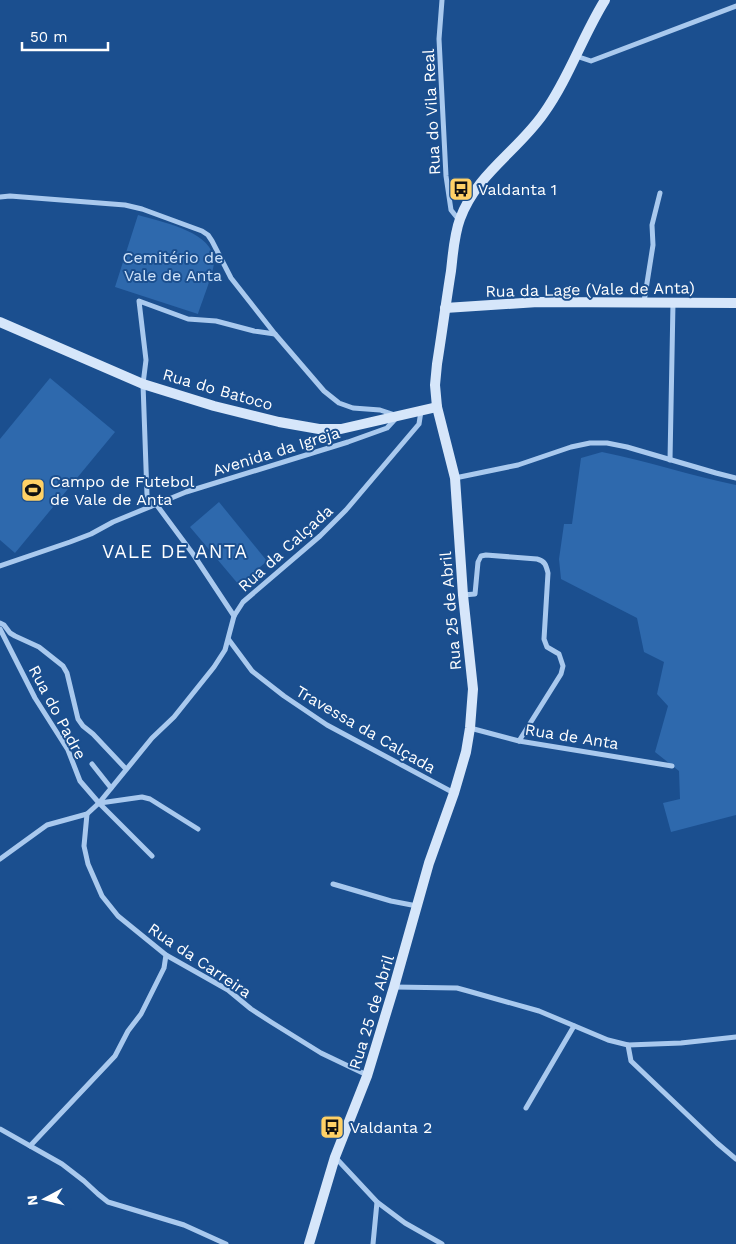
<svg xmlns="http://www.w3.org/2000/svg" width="736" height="1244" viewBox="0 0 736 1244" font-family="'Work Sans',sans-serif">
  <rect width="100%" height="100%" fill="#1b4f8f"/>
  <g fill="#2e69ad">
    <path d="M 138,215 C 161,222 213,231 214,261 C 215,269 201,304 198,314 L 115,287 Z"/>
    <path d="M 50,378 L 115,432 L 15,553 L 0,540 L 0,439 Z"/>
    <path d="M 602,452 C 648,461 691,476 736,485 L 736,815 L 671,832 L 663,803 L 680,799 L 679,771 L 655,752 L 668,706 L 657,694 L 664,662 L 644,652 L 637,618 L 561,579 L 559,559 L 564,524 L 572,524 L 581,458 Z"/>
    <path d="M 219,502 L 267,561 L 239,585 L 190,527 Z"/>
  </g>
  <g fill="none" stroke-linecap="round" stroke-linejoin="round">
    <g stroke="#a9c9ee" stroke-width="5">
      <path d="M 442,0 L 439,39 L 446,176 L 451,210 L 459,220"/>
      <path d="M 576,56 L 591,61 L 736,6"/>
      <path d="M 0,197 L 10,196 L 125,205 L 142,209 L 202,231 L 208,235 L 212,241 L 231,278 L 275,334 L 324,391 L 339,403 L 353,408 L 380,410 L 398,416 L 387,428 L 348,442 L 186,492 L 113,522 L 91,534 L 70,542 L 0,566"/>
      <path d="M 644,302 L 653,245 L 652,225 L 660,193"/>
      <path d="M 670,460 L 673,303"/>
      <path d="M 455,478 L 518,465 L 571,447 L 590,443 L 607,443 L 627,447 L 716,473 L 736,478"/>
      <path d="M 156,504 L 193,554 L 234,616"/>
      <path d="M 151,506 L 147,495 L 143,384 L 146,360 L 139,301 L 188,319 L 216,321 L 254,331 L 275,334"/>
      <path d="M 463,595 L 475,594 L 478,562 L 481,556 L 486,555 L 537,559 C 545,561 546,565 548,573 L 544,639 L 547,647 L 559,654 L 563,666 L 561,674 L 519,741"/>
      <path d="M 0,623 L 4,625 L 10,633 L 15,636 L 39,647 L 63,666 L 67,673 L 78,719 L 83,726 L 93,734 L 126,769"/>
      <path d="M 0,629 L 35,698 L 68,750 L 80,781 L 99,803 L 152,856"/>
      <path d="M 229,640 L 252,671 L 284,696 L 327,725 L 454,793"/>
      <path d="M 470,728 L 519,741 L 672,766"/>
      <path d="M 92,764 L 111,788"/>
      <path d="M 100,803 L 142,797 L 150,799 L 198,829"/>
      <path d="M 87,814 L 84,846 L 88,864 L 102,896 L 118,916 L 166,955 L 228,990 L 251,1009 L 271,1022 L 321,1053 L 367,1075"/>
      <path d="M 0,859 L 47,825 L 87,814 L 99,803 L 152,738 L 174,717 L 214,667 L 225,650 L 234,616 L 243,602 L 320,536 L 346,510 L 419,424 L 421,411"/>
      <path d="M 333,884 L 391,901 L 417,906"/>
      <path d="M 394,987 L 457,988 L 468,991 L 539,1011 L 608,1040 L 628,1045 L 681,1043 L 736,1037"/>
      <path d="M 628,1045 L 631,1061 L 717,1143 L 736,1159"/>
      <path d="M 526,1108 L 574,1026"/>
      <path d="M 0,1129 L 62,1164 L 84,1181 L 98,1194 L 108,1202 L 184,1225 L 226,1244"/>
      <path d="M 30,1146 L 115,1056 L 128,1031 L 141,1014 L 164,968 L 166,955"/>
      <path d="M 335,1157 L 377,1202 L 405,1223 L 442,1244"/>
      <path d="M 373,1244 L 377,1202"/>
    </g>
    <g stroke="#d6e6fa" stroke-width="10">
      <path d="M 445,308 L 538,302 L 736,303"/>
      <path d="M 0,322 L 143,384 L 214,406 L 279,422 L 319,429 L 341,429 L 437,407"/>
      <path d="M 309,1244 L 335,1157 L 367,1076 L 394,987 L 429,863 L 454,793 L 466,752 L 470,728 L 473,689 L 463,595 L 455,478 L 437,407 L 435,385 L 437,364 C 442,333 446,302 451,271 C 453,254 454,235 460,219 C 476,174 518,151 544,113 C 569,78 582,37 605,0"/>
    </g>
  </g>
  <defs>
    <g id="bus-square" transform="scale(1.25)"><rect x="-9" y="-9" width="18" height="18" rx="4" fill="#ffd166" stroke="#1b4f8f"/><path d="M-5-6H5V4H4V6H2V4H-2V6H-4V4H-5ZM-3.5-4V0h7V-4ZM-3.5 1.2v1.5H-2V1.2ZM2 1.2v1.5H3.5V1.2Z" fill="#111"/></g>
    <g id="stadium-square" transform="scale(1.25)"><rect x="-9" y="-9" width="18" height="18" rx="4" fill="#ffd166" stroke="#1b4f8f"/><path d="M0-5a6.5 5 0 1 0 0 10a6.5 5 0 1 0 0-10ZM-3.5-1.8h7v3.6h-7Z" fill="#111"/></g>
  </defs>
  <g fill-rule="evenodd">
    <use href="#bus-square" x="461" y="189"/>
    <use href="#stadium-square" x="33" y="490"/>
    <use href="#bus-square" x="332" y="1127"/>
  </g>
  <g text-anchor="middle" stroke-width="4" stroke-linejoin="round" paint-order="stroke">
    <g font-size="16" fill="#fff" stroke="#1b4f8f">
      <text transform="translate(431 112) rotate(-93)" y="6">Rua do Vila Real</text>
      <text transform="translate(590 289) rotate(-1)" y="6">Rua da Lage (Vale de Anta)</text>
      <text transform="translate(218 389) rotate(16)" y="6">Rua do Batoco</text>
      <text transform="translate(276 451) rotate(-17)" y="6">Avenida da Igreja</text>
      <text transform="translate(285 548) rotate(-42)" y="6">Rua da Calçada</text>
      <text transform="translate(450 611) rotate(-95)" y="6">Rua 25 de Abril</text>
      <text transform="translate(58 712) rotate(62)" y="6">Rua do Padre</text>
      <text transform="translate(366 729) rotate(30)" y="6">Travessa da Calçada</text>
      <text transform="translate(572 736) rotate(9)" y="6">Rua de Anta</text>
      <text transform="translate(200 960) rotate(34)" y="6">Rua da Carreira</text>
      <text transform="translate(371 1012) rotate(-73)" y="6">Rua 25 de Abril</text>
    </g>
    <g font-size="16" fill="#fff" stroke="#1b4f8f" text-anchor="start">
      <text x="478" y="195">Valdanta 1</text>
      <text x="50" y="487">Campo de Futebol<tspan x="50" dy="18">de Vale de Anta</tspan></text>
      <text x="350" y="1133">Valdanta 2</text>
    </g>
    <g font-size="16" fill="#cfe3fa" stroke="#1b4f8f">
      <text x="173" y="263">Cemitério de<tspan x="173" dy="18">Vale de Anta</tspan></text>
    </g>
    <g font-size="19" letter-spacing="1" fill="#fff" stroke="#1b4f8f">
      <text x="175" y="558">VALE DE ANTA</text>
    </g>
  </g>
  <g transform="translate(45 1199) rotate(263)" stroke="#1b4f8f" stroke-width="4" paint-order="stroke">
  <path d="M0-4L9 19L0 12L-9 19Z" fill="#ffffff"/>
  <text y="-8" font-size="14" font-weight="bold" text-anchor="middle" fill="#ffffff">N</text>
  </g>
  <path d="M22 42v8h86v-8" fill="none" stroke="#ffffff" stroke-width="2.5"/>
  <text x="30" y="42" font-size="15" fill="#ffffff" stroke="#1b4f8f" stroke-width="4" paint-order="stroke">50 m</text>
</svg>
